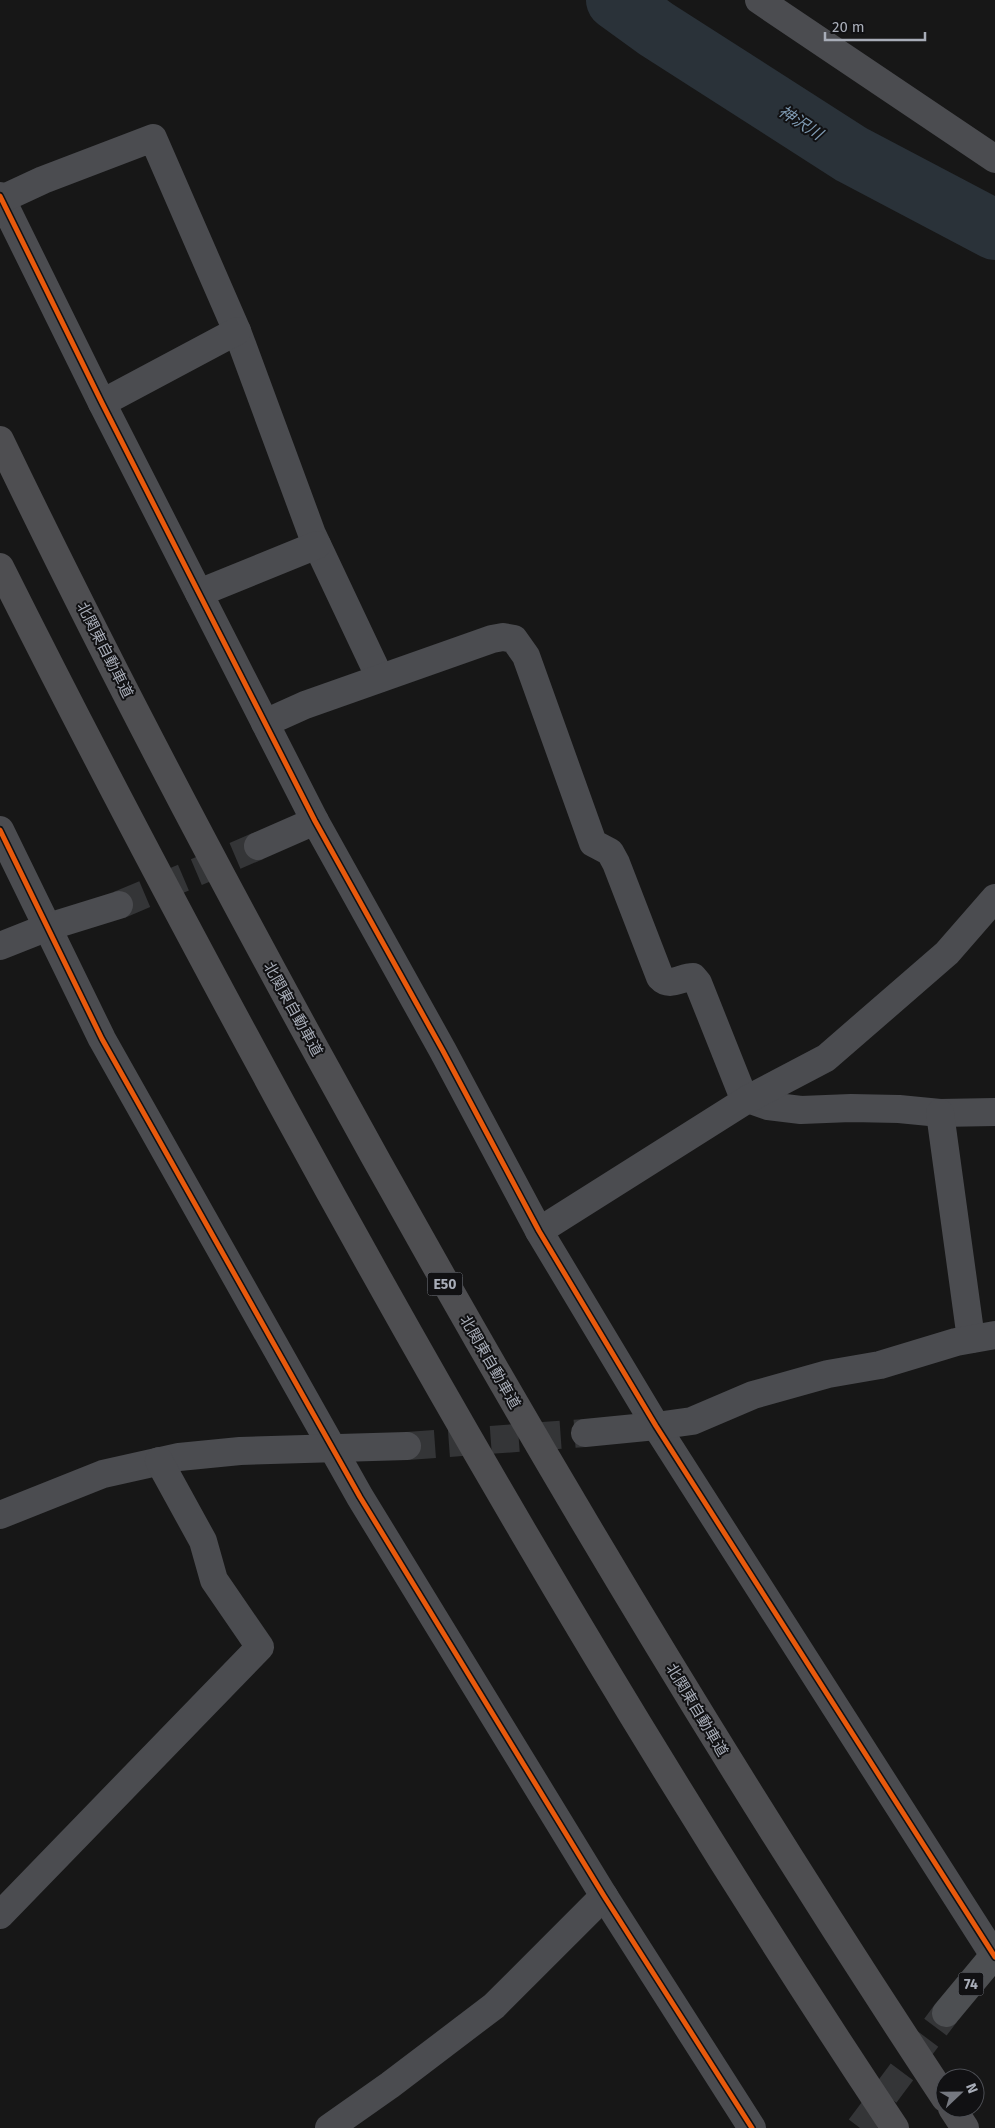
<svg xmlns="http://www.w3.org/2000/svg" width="995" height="2128" viewBox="0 0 995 2128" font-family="'Fira Sans','Noto Sans JP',sans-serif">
  <rect width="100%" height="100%" fill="#171717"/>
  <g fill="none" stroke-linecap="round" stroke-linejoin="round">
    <path stroke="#2a3239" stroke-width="10" d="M 981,220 L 995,213"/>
    <path stroke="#2a3239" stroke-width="60" d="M 616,0 L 656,29 L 851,154 L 995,230"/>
    <g stroke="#343537" stroke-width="28" stroke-dasharray="28 14" stroke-linecap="butt">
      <path d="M 119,905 L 258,846"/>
      <path d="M 407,1446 L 585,1433"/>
    </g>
    <path stroke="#343537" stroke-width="28" stroke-dasharray="28 14" stroke-linecap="butt" d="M 860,2128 L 946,2013"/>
    <g stroke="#4b4c50" stroke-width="28">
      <path d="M 759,0 L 995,159"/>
      <path d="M 0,196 L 102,403 L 315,821 L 443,1051 L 539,1231 L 656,1426 L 995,1957"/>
      <path d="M 2,199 L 43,180 L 153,138 L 237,331 L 312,534 L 380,678"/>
      <path d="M 102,403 L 237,331"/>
      <path d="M 199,593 L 317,545"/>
      <path d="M 265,723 L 305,705 L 492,639 L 503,637 L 514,639 L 526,656 L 593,843 L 610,852 L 616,863 L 660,977 C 670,988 681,977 693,977 L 698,983 L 741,1091 L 748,1099 L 768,1106 L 801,1110 L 851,1108 L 899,1109 L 940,1113 L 995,1112"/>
      <path d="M 0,830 L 102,1039 L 360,1497 L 604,1896 L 752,2128"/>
      <path d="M 258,846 L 315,821"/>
      <path d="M 0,946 L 48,927 L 119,905"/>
      <path d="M 940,1113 L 971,1339"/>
      <path d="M 539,1231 L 748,1099 L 826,1058 L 947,953 L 995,898"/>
      <path d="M 585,1433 L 656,1426 L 692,1421 L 753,1395 L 828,1374 L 880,1365 L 956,1342 L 995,1335"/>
      <path d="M 0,1515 L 103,1474 L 179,1457 L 240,1451 L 407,1446"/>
      <path d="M 0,1915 L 260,1647 L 214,1580 L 203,1541 L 159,1461"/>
      <path d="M 329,2128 L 390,2085 L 494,2006 L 604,1896"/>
    </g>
    <path stroke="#4d4f52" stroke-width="28" d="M 946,2013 L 995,1954"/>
    <g stroke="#4e4e51" stroke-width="28">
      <path d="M 0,440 C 98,644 204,846 313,1045 C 509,1404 719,1756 945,2098"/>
      <path d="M 0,567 C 92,751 188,932 286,1112 C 475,1459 676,1799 895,2128"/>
      <path d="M 952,2108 L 965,2128"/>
    </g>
    <g stroke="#111113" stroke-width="8">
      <g id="cycleway">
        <path d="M 0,196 L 102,403 L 315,821 L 443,1051 L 539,1231 L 656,1426 L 995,1957"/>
        <path d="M 0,830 L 102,1039 L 360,1497 L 604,1896 L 752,2128"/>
      </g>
    </g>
    <use href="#cycleway" stroke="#e8590c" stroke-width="5"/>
  </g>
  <g text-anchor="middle" stroke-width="4" stroke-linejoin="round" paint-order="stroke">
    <g fill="#111113" stroke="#7b7e86" stroke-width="1">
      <rect x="427.5" y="1272.5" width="35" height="23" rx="4"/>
      <rect x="958.5" y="1972.5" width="25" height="23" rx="4"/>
    </g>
    <g font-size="14" font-weight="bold" fill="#a8adb8">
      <text x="445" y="1289">E50</text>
      <text x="971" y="1989">74</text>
    </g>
    <g font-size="15" fill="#a8adb8" stroke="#111113">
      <text transform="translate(105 650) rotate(63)" y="5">北関東自動車道</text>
      <text transform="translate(293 1009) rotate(61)" y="5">北関東自動車道</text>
      <text transform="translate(490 1362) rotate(60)" y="5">北関東自動車道</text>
      <text transform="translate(697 1710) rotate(59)" y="5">北関東自動車道</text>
    </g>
    <g font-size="16" font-style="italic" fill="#7f9bb3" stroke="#111113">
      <text transform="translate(801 122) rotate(33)" y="6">神沢川</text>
    </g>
  </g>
  <g transform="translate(960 2093) rotate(68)"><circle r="24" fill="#111113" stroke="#4d4f55"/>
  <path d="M0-4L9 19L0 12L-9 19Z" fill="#757880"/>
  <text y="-8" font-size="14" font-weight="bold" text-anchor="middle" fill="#a8adb8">N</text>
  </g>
  <path d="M825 32v8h100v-8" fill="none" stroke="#a8adb8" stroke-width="2.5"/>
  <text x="832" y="32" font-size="15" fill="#a8adb8" stroke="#111113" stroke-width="4" paint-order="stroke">20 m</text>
</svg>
